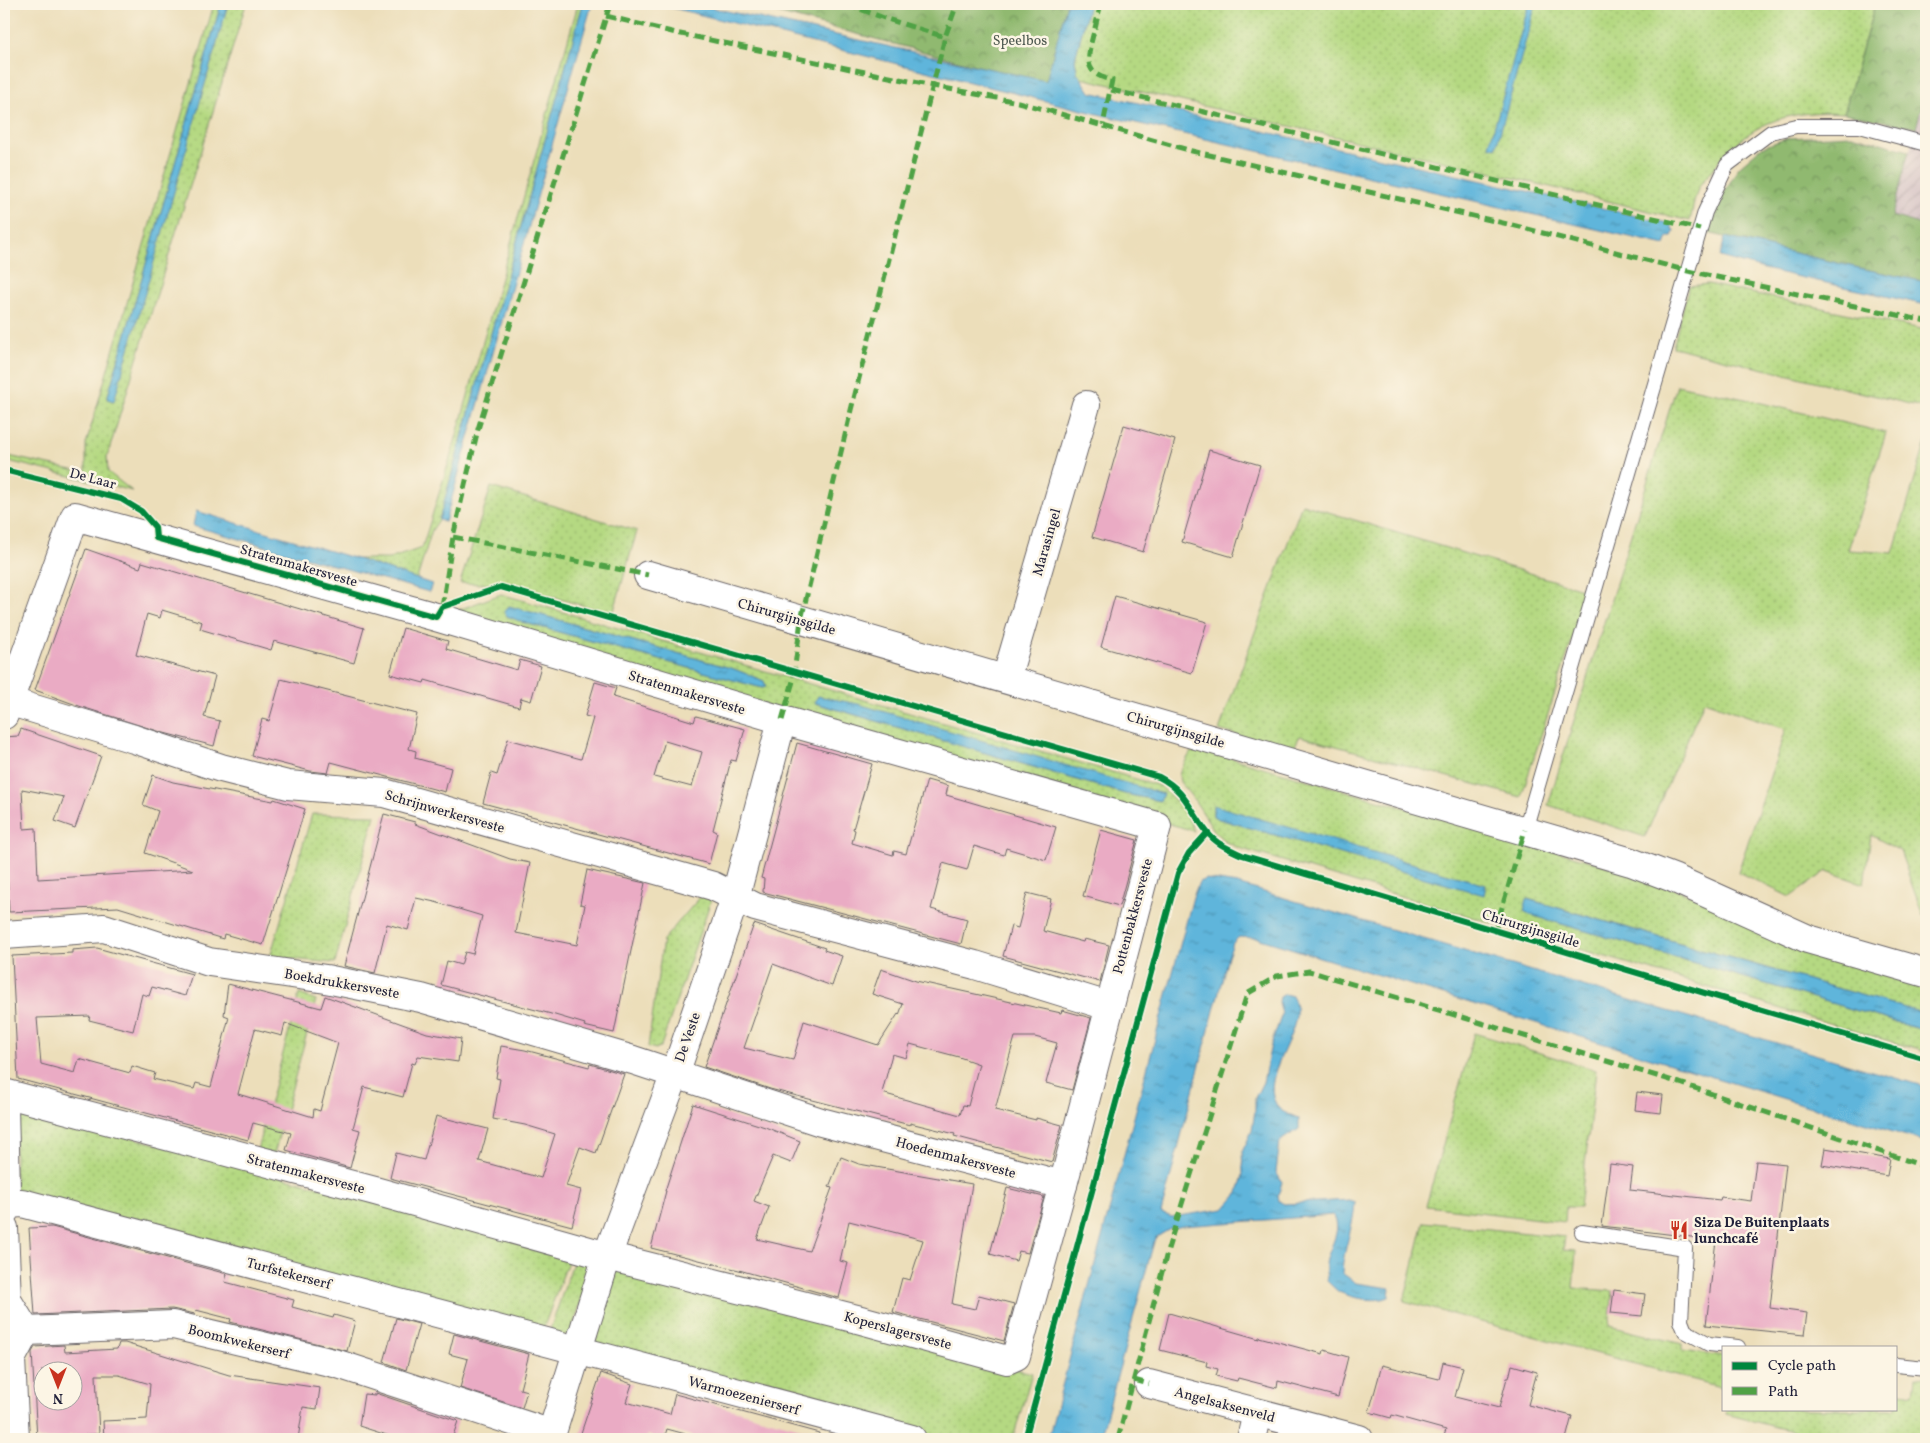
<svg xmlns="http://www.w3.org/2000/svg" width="1930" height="1443" viewBox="0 0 1930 1443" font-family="Vollkorn,serif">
  <defs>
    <pattern id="industrial-furrows" width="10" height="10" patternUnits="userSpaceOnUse" patternTransform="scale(1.25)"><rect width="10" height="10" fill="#d2bec2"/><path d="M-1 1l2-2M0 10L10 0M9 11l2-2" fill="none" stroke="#b4a3a8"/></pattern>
    <pattern id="grass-dots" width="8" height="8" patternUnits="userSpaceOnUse" patternTransform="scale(1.25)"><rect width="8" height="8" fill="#b5d982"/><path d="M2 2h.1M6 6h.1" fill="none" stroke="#9bba71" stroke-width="1.8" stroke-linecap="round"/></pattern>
    <pattern id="forest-crowns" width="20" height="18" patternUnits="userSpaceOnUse" patternTransform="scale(1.25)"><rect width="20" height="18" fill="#90b970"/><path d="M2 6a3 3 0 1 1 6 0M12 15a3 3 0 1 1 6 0" fill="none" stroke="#75965d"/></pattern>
    <pattern id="water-ripples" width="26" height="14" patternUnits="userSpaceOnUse" patternTransform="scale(1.25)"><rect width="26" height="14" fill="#5eb5db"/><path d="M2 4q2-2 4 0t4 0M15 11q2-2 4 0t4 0" fill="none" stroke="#4d93b3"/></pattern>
  </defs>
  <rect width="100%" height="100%" fill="#fcf5e5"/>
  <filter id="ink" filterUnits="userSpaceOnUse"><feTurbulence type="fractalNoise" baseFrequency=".02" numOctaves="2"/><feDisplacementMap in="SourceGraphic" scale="10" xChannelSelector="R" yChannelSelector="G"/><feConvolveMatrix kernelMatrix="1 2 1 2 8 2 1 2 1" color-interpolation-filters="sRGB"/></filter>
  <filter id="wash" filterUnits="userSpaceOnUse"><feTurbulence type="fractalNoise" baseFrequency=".0096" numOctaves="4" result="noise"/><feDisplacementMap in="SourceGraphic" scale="20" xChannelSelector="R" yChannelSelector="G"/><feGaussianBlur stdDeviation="1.12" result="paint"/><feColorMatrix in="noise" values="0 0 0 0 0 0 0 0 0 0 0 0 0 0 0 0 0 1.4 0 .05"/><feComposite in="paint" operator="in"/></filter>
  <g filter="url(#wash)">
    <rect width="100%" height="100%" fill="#ecdeba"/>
    <path fill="url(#industrial-furrows)" d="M 1926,90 L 1926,226 L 1892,216 Z"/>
    <g fill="url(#grass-dots)" stroke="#6c7e5e" fill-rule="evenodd">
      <path d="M 214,4 L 221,4 L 107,399 L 228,4 L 246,4 L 107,457 L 108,472 L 132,491 L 4,460 L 4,455 L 86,473 L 86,444 Z"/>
      <path d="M 578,4 L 583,4 L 439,520 L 432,530 L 417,579 L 357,559 L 389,559 L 422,548 L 454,445 Z"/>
      <path d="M 1089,4 L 1875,4 L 1844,113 C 1788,109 1747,123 1713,169 C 1709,175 1702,181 1699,187 C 1694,197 1693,210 1690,221 L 1485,171 L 1081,78 L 1077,72 L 1075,59 Z"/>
      <path d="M 1708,284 L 1926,330 L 1926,408 L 1673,347 L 1689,286 Z"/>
      <path d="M 1677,385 L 1745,399 L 1886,433 L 1848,550 L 1893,553 L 1926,442 L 1926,903 L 1923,916 L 1900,851 L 1871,835 L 1864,884 L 1827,871 L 1790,897 L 1738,872 L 1786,729 L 1704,701 L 1645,837 L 1548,805 Z"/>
      <path d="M 491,487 L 637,531 L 613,614 L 510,585 L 460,583 Z"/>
      <path d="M 1302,504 L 1588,591 L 1521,797 L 1300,736 L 1292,751 L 1219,730 Z"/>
      <path d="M 501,594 L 1160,786 L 1184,809 L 1194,831 L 464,619 L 458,610 ZM 509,606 L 734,669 L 764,681 L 766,687 L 762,688 L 522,622 L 505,612 ZM 815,703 L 1160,801 L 1125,794 Z"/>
      <path d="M 1196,748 L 1639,875 L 1926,985 L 1926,1014 L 1528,899 L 1524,911 L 1531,915 L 1926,1031 L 1926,1052 L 1239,848 L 1226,842 L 1216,833 L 1195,801 L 1180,782 L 1179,776 L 1180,771 L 1192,750 ZM 1213,806 L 1486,885 L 1484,894 L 1219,819 L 1213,816 Z"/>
      <path d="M 312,814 L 375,815 L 335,963 L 270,957 Z"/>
      <path d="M 701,896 L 711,900 L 661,1046 L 656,1049 L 648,1047 L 663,940 Z"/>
      <path d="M 299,994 L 316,1000 L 274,1154 L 257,1150 Z"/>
      <path d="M 1474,1033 L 1596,1070 L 1580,1207 L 1566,1207 L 1565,1222 L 1426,1206 Z"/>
      <path d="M 15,1107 L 571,1253 L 542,1332 L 15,1190 Z"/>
      <path d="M 1424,1222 L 1565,1237 L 1563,1250 L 1576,1251 L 1573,1288 L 1613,1291 L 1609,1326 L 1682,1344 L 1682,1350 L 1724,1356 L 1724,1388 L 1404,1301 Z"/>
      <path d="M 576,1254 L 588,1262 L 591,1269 L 571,1333 L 565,1336 L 549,1333 Z"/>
      <path d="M 616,1269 L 1032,1373 L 1013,1439 L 941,1439 L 595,1343 Z"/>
      <path d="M 1915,1376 L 1926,1377 L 1926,1439 L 1822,1439 L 1726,1414 L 1727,1409 L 1896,1409 L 1896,1391 L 1913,1394 Z"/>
    </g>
    <g fill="url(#forest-crowns)" stroke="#596e56">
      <path d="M 743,4 L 1067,4 L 1046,84 Z"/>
      <path d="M 1875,4 L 1926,4 L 1926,90 L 1916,128 L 1844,113 Z"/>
      <path d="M 1852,135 L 1909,151 L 1892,216 L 1926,226 L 1926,282 L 1850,266 L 1708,233 L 1721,198 L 1739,167 L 1762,147 L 1788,138 Z"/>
    </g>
    <g fill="url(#water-ripples)" stroke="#406c8b">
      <path d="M 221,4 L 228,4 L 114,401 L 107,399 Z"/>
      <path d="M 583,4 L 592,4 L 445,522 L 439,520 Z"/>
      <path d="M 657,4 L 695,4 L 1046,81 L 1067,4 L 1089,4 L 1075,59 L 1077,72 L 1090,92 L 1672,224 L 1672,229 L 1674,230 L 1672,237 L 1668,237 L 1665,245 L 1110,117 Z"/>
      <path d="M 1529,4 L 1536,4 L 1496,148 L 1489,146 Z"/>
      <path d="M 1725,237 L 1850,266 L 1926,282 L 1926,305 L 1768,270 L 1720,257 Z"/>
      <path d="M 196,511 L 357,559 L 432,584 L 429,592 L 193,526 Z"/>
      <path d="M 509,606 L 734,669 L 764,681 L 766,687 L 762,688 L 522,622 L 507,616 L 504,612 Z"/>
      <path d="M 818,696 L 858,704 L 1163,794 L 1160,801 L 1125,794 L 815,703 Z"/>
      <path d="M 1213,805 L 1486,885 L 1484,895 L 1219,819 L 1213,816 Z"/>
      <path d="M 1206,879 L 1237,884 L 1926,1087 L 1926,1142 L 1257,938 L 1239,937 L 1233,943 L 1228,957 L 1161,1213 L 1172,1217 L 1224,1209 L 1238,1193 L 1243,1175 L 1242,1152 L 1252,1131 L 1255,1110 L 1255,1098 L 1263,1082 L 1271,1045 L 1282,1014 L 1279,1002 L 1280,997 L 1285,994 L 1292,996 C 1312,1026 1256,1073 1277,1106 C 1282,1114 1292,1114 1299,1119 L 1299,1129 L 1280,1141 L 1276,1172 L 1282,1182 L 1278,1196 L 1279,1201 L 1284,1204 L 1349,1200 L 1355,1202 C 1354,1226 1343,1249 1342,1273 L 1356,1283 L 1390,1288 L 1389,1297 C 1376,1303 1352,1298 1339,1292 C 1335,1289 1331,1285 1327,1281 C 1327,1276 1325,1270 1326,1265 C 1327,1249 1344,1231 1333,1215 L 1183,1226 L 1170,1229 L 1155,1238 L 1100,1439 L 1048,1439 L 1193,897 L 1199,882 Z"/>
      <path d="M 1527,899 L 1926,1014 L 1926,1031 L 1531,915 L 1524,911 Z"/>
    </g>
    <g id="blocks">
      <g fill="#eaabc4" fill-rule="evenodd">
        <path d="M 1124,425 L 1175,440 L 1143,552 L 1092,537 Z"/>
        <path d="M 1209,450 L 1260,465 L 1233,557 L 1182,542 Z"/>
        <path d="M 86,549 L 140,568 L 142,562 L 364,628 L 354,663 L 274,641 L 271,650 L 200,629 L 202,622 L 162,610 L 160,618 L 147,614 L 136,655 L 215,676 L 204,717 L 220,721 L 214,746 L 164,733 L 82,707 L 35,690 Z"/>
        <path d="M 1115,596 L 1207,622 L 1192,673 L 1101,647 Z"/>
        <path d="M 403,628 L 448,641 L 446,649 L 517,670 L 520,660 L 541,666 L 531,701 L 521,698 L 519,707 L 425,680 L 424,683 L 390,674 Z"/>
        <path d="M 281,679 L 417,714 L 409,749 L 416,751 L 415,758 L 451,768 L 445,792 L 331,762 L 328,773 L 310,771 L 252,756 L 262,719 L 269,721 Z"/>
        <path d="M 595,682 L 616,688 L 613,697 L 694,722 L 696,716 L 745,729 L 736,761 L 731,760 L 713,830 L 717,832 L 709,864 L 483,803 L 491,773 L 497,775 L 508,739 L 581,759 L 593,718 L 585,716 ZM 665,741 L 702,752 L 692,787 L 654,777 Z"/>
        <path d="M 21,729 L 101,756 L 75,828 L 55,821 L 64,797 L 22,789 L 24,829 L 36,828 L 38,879 L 193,870 L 145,853 L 158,811 L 143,805 L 153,775 L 173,782 L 273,801 L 274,799 L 305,809 L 263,945 L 224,934 L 223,939 L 118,907 L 9,912 L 4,809 L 4,737 L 18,736 Z"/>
        <path d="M 797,743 L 872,764 L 853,829 L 855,830 L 852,843 L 893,855 L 894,851 L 906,854 L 927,780 L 948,786 L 946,795 L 1056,827 L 1046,860 L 1006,848 L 1004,855 L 974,846 L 967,870 L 943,863 L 931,909 L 967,919 L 961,944 L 763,892 L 764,879 L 761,878 Z"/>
        <path d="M 384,814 L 415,822 L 415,824 L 510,859 L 530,863 L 516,933 L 577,945 L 585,905 L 580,904 L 587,870 L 645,883 L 614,1033 L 584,1026 L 585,1024 L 555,1015 L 441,985 L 447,961 L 461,965 L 465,952 L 473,954 L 482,916 L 435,902 L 416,898 L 408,930 L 387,924 L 375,973 L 344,966 Z"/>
        <path d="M 1101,830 L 1137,840 L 1119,906 L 1083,896 Z"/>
        <path d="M 1027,893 L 1051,899 L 1043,931 L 1083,942 L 1084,939 L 1109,945 L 1100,982 L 1003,956 L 1011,926 L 1018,928 Z"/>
        <path d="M 754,924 L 825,948 L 824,950 L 842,956 L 832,986 L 773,964 L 744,1048 L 793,1060 L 804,1021 L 878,1045 L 898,1014 L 899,1015 L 903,1004 L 872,994 L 881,969 L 916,981 L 1061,1013 L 1062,1010 L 1091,1018 L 1072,1090 L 1046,1083 L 1057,1043 L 1035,1037 L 1015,1037 L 1007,1065 L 995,1110 L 1036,1120 L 1036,1118 L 1062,1125 L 1052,1162 L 954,1136 L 955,1134 L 910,1123 L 910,1125 L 770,1089 L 704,1067 ZM 910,1044 L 959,1057 L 979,1064 L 968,1106 L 963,1105 L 960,1115 L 882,1093 L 892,1054 L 906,1058 Z"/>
        <path d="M 97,948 L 192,974 L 185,996 L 152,987 L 149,996 L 142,994 L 133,1031 L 89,1020 L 90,1016 L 37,1018 L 41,1064 L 75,1073 L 79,1059 L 130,1073 L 132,1066 L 155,1073 L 153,1079 L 174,1084 L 194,1089 L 196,1083 L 211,1087 L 229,1017 L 224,1015 L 228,984 L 321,1008 L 325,996 L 427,1033 L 461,1039 L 458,1062 L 418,1056 L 415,1064 L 412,1063 L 403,1097 L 364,1087 L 353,1128 L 360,1130 L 350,1168 L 286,1150 L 291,1133 L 253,1123 L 248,1140 L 18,1079 L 12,956 L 72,953 L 72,950 ZM 285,1023 L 338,1043 L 320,1111 L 314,1109 L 313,1117 L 238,1094 L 255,1029 L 282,1036 Z"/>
        <path d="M 501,1046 L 525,1050 L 589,1067 L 590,1064 L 624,1074 L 596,1153 L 580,1147 L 566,1186 L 581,1190 L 572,1226 L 390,1178 L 396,1153 L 424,1160 L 436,1116 L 488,1129 L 479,1161 L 541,1178 L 555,1134 L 525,1125 L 493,1119 L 500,1079 L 496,1078 Z"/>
        <path d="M 1637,1092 L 1663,1095 L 1661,1113 L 1635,1110 Z"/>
        <path d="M 693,1104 L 765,1127 L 800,1141 L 791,1163 L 773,1156 L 754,1201 L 769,1207 L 757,1239 L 809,1251 L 832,1188 L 829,1187 L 841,1157 L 859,1164 L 972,1184 L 952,1304 L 975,1309 L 979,1295 L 1014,1304 L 1004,1341 L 893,1312 L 902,1278 L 910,1280 L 923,1240 L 897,1233 L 849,1221 L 840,1261 L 848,1263 L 839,1298 L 739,1270 L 651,1248 L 666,1191 L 665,1191 Z"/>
        <path d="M 1825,1148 L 1890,1159 L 1887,1176 L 1822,1165 Z"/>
        <path d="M 1756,1161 L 1786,1164 L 1770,1308 L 1807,1313 L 1804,1335 L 1706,1325 L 1716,1240 L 1602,1226 L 1610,1164 L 1633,1167 L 1630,1190 L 1720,1200 L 1721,1197 L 1751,1201 Z"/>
        <path d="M 1007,1188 L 1044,1197 L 1028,1253 L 1019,1251 L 1016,1261 L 990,1254 Z"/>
        <path d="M 52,1227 L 227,1274 L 225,1282 L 294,1300 L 292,1307 L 333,1318 L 334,1315 L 355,1321 L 347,1351 L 230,1322 L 231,1319 L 196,1310 L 195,1314 L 172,1309 L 35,1315 L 29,1228 Z"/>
        <path d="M 1614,1290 L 1645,1294 L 1642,1316 L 1611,1313 Z"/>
        <path d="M 1169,1313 L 1259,1339 L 1259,1337 L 1323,1354 L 1324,1350 L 1348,1357 L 1338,1397 L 1278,1381 L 1277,1388 L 1238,1378 L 1237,1381 L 1216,1376 L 1218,1369 L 1206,1366 L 1207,1362 L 1160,1350 Z"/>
        <path d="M 396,1318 L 419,1324 L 406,1370 L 384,1362 Z"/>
        <path d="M 454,1334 L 529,1354 L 520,1389 L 527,1391 L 522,1408 L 460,1388 L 468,1359 L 449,1354 Z"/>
        <path d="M 119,1343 L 125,1343 L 229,1375 L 320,1388 L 317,1409 L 303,1407 L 298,1439 L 104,1439 L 103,1421 L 147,1419 L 150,1384 L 119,1375 L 96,1375 L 99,1434 L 69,1435 L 69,1439 L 37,1439 L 32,1352 L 35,1347 L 64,1345 L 65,1352 L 117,1349 ZM 42,1370 L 72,1370 L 72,1400 L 42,1400 Z"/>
        <path d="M 1443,1362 L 1463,1367 L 1455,1397 L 1499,1408 L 1507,1378 L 1509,1378 L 1512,1365 L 1537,1372 L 1528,1405 L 1572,1416 L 1566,1439 L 1456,1439 L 1444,1436 L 1446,1430 L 1392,1415 L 1391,1418 L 1369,1412 L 1382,1365 L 1439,1379 Z"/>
        <path d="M 601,1373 L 632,1384 L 626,1402 L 670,1414 L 675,1394 L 819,1433 L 818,1439 L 704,1439 L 667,1429 L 664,1439 L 648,1435 L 646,1439 L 579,1439 Z"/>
        <path d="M 375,1393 L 458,1421 L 452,1439 L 399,1439 L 359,1426 L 364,1394 L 375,1395 Z"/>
      </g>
    </g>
  </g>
  <g filter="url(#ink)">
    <use href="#blocks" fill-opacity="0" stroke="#696467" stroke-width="1"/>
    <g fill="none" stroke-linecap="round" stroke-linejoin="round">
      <g stroke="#696467" stroke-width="16">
        <g id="service">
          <path d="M 1525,830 L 1705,212 L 1727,165 L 1771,132 L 1796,126 L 1860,126 L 1926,144"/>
          <path d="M 1582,1232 L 1685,1248 L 1681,1321 L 1685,1331 L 1709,1344 L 1738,1347"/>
          <path d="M 1896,1365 L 1926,1368"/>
        </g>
      </g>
      <g stroke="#696467" stroke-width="30">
        <g id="minor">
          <path d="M 648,575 L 1631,862 L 1673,878 L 1808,939 L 1926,973"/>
          <path d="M 1006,679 L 1086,405"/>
          <path d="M 8,701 L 134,739 L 221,768 L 288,785 L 384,793 L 713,886 L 755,907 L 975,965 L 1108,1006"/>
          <path d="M 4,715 L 75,516 L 436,617 L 782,720 L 1157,826 L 1063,1185 L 821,1122 L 633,1060 L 421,998 L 326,979 L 209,962 L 104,928 L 4,935"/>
          <path d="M 4,1093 L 375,1191 L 607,1256 L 861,1320 L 1007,1360 L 1016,1356 L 1063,1185"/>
          <path d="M 4,1106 L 6,1191 L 9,1204"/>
          <path d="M 4,1212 L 9,1204 L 22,1203 L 912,1439"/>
          <path d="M 4,1228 L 7,1300 L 26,1331"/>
          <path d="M 1149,1384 L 1359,1439"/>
          <path d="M 15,1439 L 11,1359 L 26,1331 L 173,1325 L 338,1364 L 552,1434"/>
          <path d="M 550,1439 L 607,1256 L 675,1074 L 735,898 L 782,720"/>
          <path d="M 1251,1439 L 1257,1413"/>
        </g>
      </g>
      <use href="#service" stroke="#fff" stroke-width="14"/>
      <use href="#minor" stroke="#fff" stroke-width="28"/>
      <g stroke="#50a245" stroke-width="5" stroke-dasharray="10 5" stroke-linecap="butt">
        <path d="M 847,4 L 884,18 L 945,37"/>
        <path d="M 1101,4 C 1098,14 1096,25 1093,35 C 1087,59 1083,74 1112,80 L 1103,125"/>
        <path d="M 606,16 L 676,33 L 933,86 L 1018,102 L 1192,151 L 1516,226 L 1688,271 L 1926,321"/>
        <path d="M 1111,90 L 1700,229"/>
        <path d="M 453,537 L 648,575"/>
        <path d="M 442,607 L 453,537 L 478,429 L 610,4"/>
        <path d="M 782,720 L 793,681 L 801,620 L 851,410 L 945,37 L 957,4"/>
        <path d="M 1495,931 L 1525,830"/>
        <path d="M 1134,1380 L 1149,1384"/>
        <path d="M 1118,1439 L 1168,1249 L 1247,994 L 1277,976 L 1309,971 L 1680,1083 L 1926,1167"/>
      </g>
      <g stroke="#fcf5e5" stroke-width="9">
        <g id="cycleway">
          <path d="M 4,470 L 121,499 L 141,511 L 155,527 L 156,538 L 436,617 L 442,607 L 501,587 L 1159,777 C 1186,791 1189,809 1207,832 C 1216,844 1229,849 1242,855 L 1926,1059"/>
          <path d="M 1025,1439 L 1178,873 L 1189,853 L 1207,833"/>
        </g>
      </g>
      <use href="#cycleway" stroke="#00873e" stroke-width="6"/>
    </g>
  </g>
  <defs>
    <g id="restaurant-bare" transform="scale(1.5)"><path d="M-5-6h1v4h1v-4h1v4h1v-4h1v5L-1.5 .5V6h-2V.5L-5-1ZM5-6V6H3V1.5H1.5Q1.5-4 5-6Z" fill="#c8321e" stroke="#fcf5e5" stroke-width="2.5" paint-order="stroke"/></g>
  </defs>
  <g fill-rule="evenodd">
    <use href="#restaurant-bare" x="1679" y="1230"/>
  </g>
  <g text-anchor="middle" stroke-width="5" stroke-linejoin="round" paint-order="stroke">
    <g font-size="14" fill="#4e5950" stroke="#fcf5e5">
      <text x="1020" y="45">Speelbos</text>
    </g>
    <g font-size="14" fill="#22223b" stroke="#fcf5e5">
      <text transform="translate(93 478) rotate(15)" y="5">De Laar</text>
      <text transform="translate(1046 542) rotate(-74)" y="5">Marasingel</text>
      <text transform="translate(299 565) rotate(16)" y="5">Stratenmakersveste</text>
      <text transform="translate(787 616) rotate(16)" y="5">Chirurgijnsgilde</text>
      <text transform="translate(687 692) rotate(17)" y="5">Stratenmakersveste</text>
      <text transform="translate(1176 729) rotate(16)" y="5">Chirurgijnsgilde</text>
      <text transform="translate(445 811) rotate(16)" y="5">Schrijnwerkersveste</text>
      <text transform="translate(1132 916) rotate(-75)" y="5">Pottenbakkersveste</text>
      <text transform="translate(1531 928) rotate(17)" y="5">Chirurgijnsgilde</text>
      <text transform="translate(342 983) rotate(10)" y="5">Boekdrukkersveste</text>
      <text transform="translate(687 1037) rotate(-71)" y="5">De Veste</text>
      <text transform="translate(956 1157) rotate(15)" y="5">Hoedenmakersveste</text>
      <text transform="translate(306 1173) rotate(15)" y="5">Stratenmakersveste</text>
      <text transform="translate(289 1273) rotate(15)" y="5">Turfstekerserf</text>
      <text transform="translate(898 1330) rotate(15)" y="5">Koperslagersveste</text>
      <text transform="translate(239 1341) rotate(14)" y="5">Boomkwekerserf</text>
      <text transform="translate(744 1395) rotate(15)" y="5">Warmoezenierserf</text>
      <text transform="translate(1225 1404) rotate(15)" y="5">Angelsaksenveld</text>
    </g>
    <g font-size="14" font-weight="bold" fill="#22223b" stroke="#fcf5e5" text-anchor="start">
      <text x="1694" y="1227">Siza De Buitenplaats<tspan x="1694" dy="16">lunchcafé</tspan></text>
    </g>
  </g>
  <rect width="1930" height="1443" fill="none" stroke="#fcf5e5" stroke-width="20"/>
  <rect x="1722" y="1346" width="175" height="65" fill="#fcf5e5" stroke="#a5a1a1"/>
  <rect x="1732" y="1362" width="25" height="8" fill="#00873e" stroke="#a5a1a1"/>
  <text x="1768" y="1370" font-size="15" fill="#22223b">Cycle path</text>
  <rect x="1732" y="1387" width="25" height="8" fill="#50a245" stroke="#a5a1a1"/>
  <text x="1768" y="1396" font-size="15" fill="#22223b">Path</text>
  <g transform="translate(58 1386) rotate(180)"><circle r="24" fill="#fcf5e5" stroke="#a5a1a1"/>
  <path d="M0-4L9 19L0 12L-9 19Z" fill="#c8321e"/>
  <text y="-8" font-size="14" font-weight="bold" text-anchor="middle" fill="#22223b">N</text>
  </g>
</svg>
